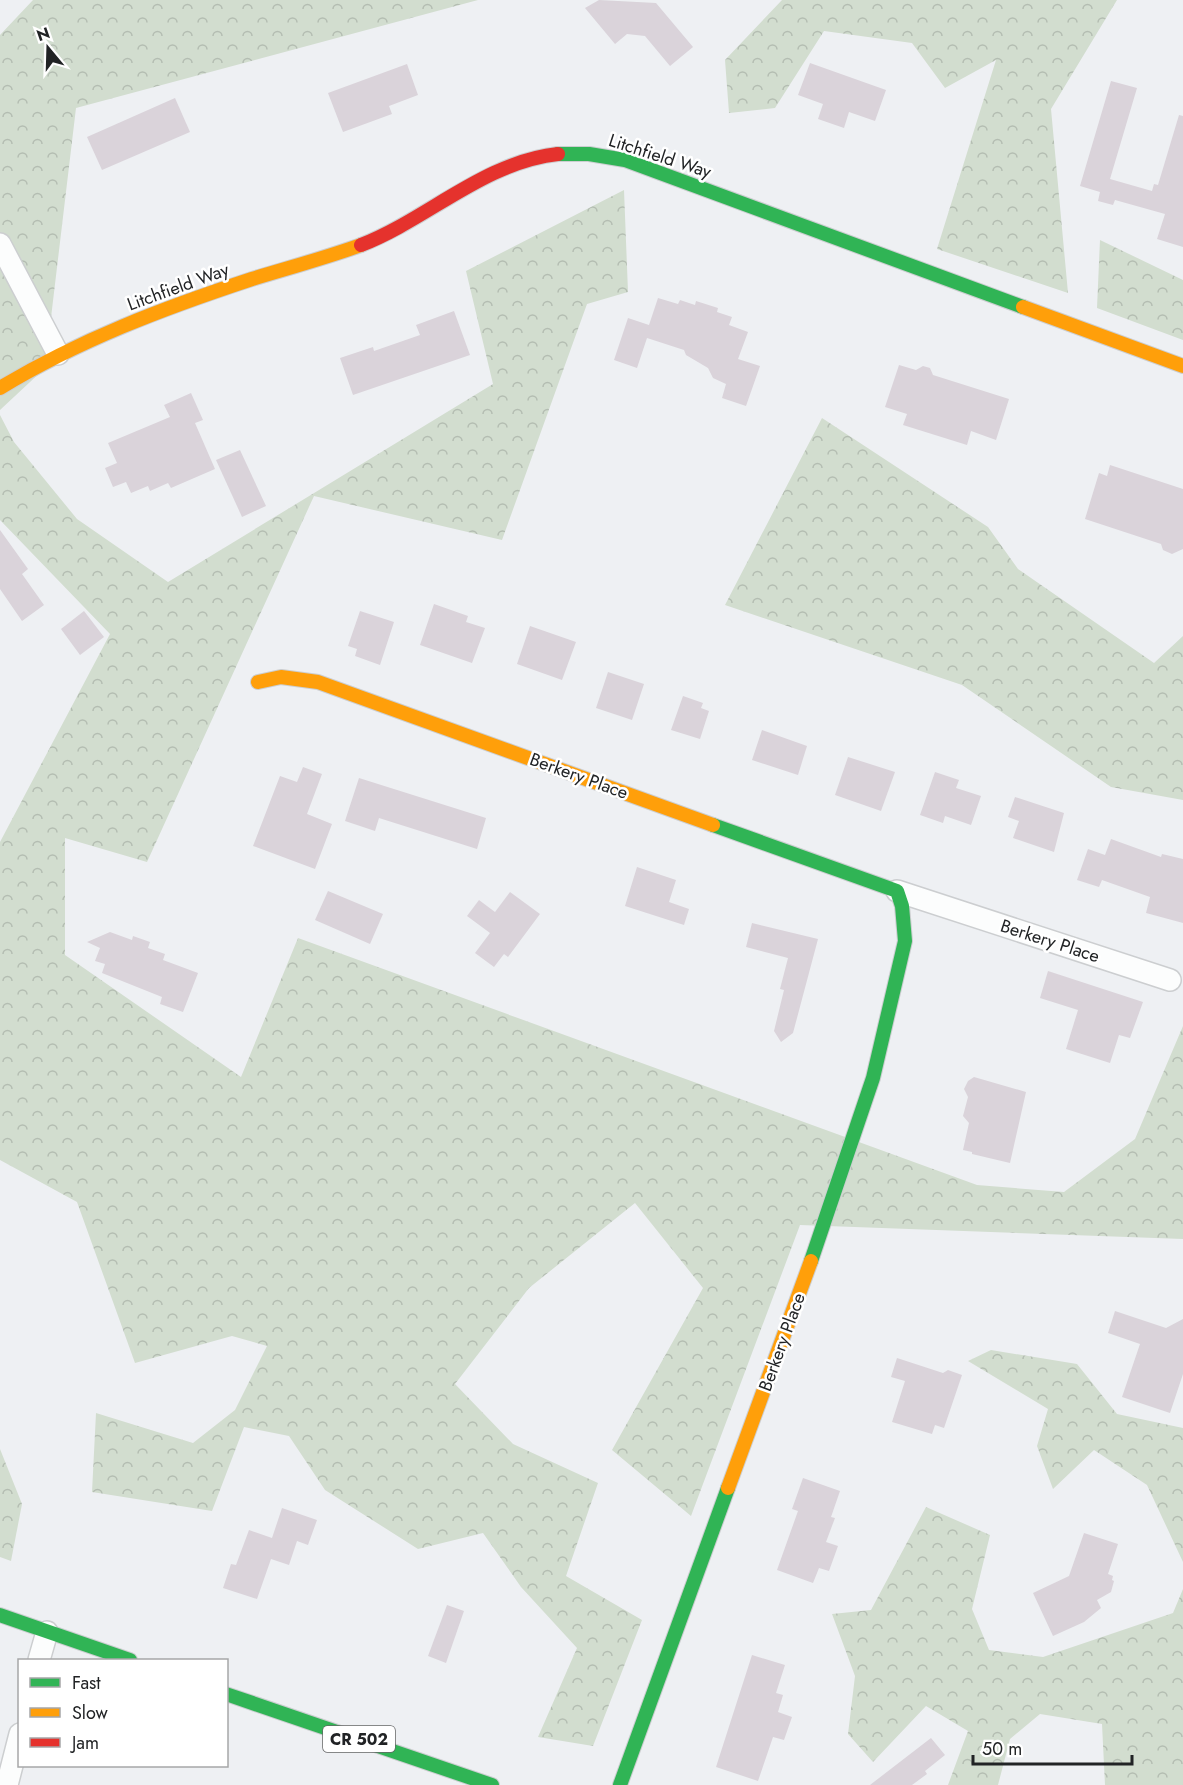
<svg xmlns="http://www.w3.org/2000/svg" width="1183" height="1785" viewBox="0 0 1183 1785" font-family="Jost,sans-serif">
  <defs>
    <pattern id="forest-crowns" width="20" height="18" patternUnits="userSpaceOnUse" patternTransform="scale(1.5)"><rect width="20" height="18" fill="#d2ddcf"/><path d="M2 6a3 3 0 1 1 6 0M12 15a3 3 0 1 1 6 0" fill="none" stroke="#b4bdb2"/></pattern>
  </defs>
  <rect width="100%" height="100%" fill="#eef0f3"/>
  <g fill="url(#forest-crowns)">
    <path d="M 33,0 L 478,0 L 76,108 L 45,368 L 0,410 L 0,35 Z"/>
    <path d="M 782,0 L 1117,0 L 1051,109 L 1068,293 L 937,249 L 996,60 L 945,88 L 912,43 L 824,31 L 775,108 L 729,113 L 725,60 Z"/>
    <path d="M 624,190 L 628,292 L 587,304 L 502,540 L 314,496 L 147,862 L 65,838 L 65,955 L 241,1077 L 298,938 L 977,1185 L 1064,1192 L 1135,1139 L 1183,1026 L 1183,1239 L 800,1225 L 691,1516 L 612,1450 L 703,1288 L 635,1203 L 529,1288 L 455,1384 L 513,1444 L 598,1483 L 566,1576 L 642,1620 L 593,1746 L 538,1737 L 577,1648 L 521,1587 L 483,1533 L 418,1549 L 325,1490 L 289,1436 L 244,1427 L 212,1511 L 92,1492 L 96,1413 L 193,1443 L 235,1410 L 267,1346 L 232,1336 L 135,1363 L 77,1202 L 0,1160 L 0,842 L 110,634 L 0,520 L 0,415 L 14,442 L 77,519 L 168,582 L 493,384 L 466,271 Z"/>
    <path d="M 1100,240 L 1183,280 L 1183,340 L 1097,308 Z"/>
    <path d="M 822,418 L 988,527 L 1018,569 L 1154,663 L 1183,636 L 1183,800 L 1111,787 L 962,685 L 725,605 Z"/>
    <path d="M 991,1350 L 1077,1364 L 1117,1414 L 1183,1428 L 1183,1562 L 1147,1485 L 1094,1450 L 1053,1489 L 1037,1446 L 1048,1409 L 968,1361 Z"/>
    <path d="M 0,1449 L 22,1504 L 11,1561 L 0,1557 Z"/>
    <path d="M 926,1507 L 990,1535 L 972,1609 L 989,1650 L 1043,1657 L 1173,1613 L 1183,1589 L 1183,1785 L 1105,1785 L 1102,1724 L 1040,1714 L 1010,1739 L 998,1785 L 948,1785 L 968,1731 L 926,1706 L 873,1762 L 848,1734 L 855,1676 L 832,1614 L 871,1610 Z"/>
  </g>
  <g fill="#dad3da">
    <path d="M 599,0 L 656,3 L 693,47 L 670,66 L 645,36 L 627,34 L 615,44 L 585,8 Z"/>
    <path d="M 810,63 L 886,90 L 875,121 L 849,112 L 844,128 L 818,119 L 823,104 L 798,95 Z"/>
    <path d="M 407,64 L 418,95 L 389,106 L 392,114 L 343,132 L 328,93 Z"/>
    <path d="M 1111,81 L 1137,88 L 1110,179 L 1152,191 L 1154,184 L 1158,185 L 1179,115 L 1183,116 L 1183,247 L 1157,239 L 1165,214 L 1115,200 L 1113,205 L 1098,201 L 1100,192 L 1080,186 Z"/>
    <path d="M 175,98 L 190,132 L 102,170 L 87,137 Z"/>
    <path d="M 658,298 L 678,304 L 680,300 L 695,305 L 696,301 L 718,308 L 717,312 L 732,317 L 729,325 L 748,332 L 738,359 L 760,366 L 746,406 L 722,398 L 726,384 L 713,378 L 708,368 L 686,355 L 684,350 L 647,338 L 637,368 L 614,360 L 628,318 L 649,325 Z"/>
    <path d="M 454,311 L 470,355 L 353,395 L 340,358 L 373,347 L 374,351 L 420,335 L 416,325 Z"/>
    <path d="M 899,365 L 916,370 L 923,366 L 930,368 L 933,375 L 1009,399 L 996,440 L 971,431 L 967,445 L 903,425 L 907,414 L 885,407 Z"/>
    <path d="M 191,393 L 203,420 L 195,423 L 215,469 L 171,488 L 168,483 L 150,491 L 148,486 L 131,493 L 126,482 L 113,487 L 105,468 L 117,463 L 108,443 L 170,417 L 164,405 Z"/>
    <path d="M 240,450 L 266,506 L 242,517 L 216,460 Z"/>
    <path d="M 1110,465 L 1183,489 L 1183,549 L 1172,554 L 1163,550 L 1161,544 L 1085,519 L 1099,473 L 1107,476 Z"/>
    <path d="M 0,530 L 28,569 L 22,574 L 44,605 L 22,621 L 0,589 Z"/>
    <path d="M 434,604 L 468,616 L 466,622 L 485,628 L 472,663 L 420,645 Z"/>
    <path d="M 84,611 L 104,637 L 80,655 L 61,629 Z"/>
    <path d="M 360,611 L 394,622 L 380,665 L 355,656 L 357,649 L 348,646 Z"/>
    <path d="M 530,626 L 576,642 L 562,680 L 517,664 Z"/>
    <path d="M 608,672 L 644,684 L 632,720 L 596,708 Z"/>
    <path d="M 683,696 L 703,703 L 701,708 L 709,711 L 700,739 L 671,730 Z"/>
    <path d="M 762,730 L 807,746 L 798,775 L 752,760 Z"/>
    <path d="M 848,757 L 895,772 L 881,811 L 835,795 Z"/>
    <path d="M 303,767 L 322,774 L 307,814 L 332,824 L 315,869 L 253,846 L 280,776 L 297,782 Z"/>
    <path d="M 935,772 L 959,780 L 956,788 L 981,796 L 971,825 L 945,816 L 943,823 L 920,815 Z"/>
    <path d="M 359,778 L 486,818 L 477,849 L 379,818 L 375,831 L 345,821 Z"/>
    <path d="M 1015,797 L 1064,813 L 1054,852 L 1013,838 L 1019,821 L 1008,817 Z"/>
    <path d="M 1111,839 L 1161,857 L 1162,854 L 1183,859 L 1183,923 L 1146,913 L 1150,897 L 1102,880 L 1099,887 L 1077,880 L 1088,849 L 1105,855 Z"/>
    <path d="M 637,867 L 676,880 L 669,902 L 689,909 L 684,925 L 625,906 Z"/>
    <path d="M 328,891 L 383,914 L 370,944 L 315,920 Z"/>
    <path d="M 510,892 L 540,914 L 508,957 L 504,954 L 494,967 L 475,953 L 490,933 L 467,916 L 479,900 L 495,912 Z"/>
    <path d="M 752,923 L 818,939 L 793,1033 L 781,1042 L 774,1031 L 784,990 L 780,989 L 788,958 L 746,947 Z"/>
    <path d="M 110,932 L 132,940 L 133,936 L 150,942 L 148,948 L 165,954 L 163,960 L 198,973 L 183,1012 L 160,1004 L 162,997 L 102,973 L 105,964 L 95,961 L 100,948 L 87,942 Z"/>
    <path d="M 1048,971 L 1143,1002 L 1130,1038 L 1119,1035 L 1110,1063 L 1066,1049 L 1078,1010 L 1040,998 Z"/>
    <path d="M 974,1077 L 1026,1092 L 1010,1163 L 972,1154 L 972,1152 L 963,1150 L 969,1123 L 963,1116 L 968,1097 L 964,1089 L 968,1081 Z"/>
    <path d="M 1115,1311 L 1166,1328 L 1183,1319 L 1183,1374 L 1170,1413 L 1122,1397 L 1140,1344 L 1108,1333 Z"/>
    <path d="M 897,1358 L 943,1373 L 948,1370 L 962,1375 L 944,1428 L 935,1425 L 932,1434 L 892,1422 L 905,1381 L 891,1377 Z"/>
    <path d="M 803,1478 L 840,1491 L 831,1517 L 835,1518 L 826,1542 L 838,1546 L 829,1571 L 819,1568 L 813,1583 L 777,1570 L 798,1511 L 792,1509 Z"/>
    <path d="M 282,1508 L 317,1520 L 308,1545 L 297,1541 L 289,1565 L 271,1559 L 257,1599 L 223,1588 L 231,1564 L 236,1565 L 249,1530 L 272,1538 Z"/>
    <path d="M 1084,1533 L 1118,1544 L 1108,1574 L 1113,1576 L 1112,1580 L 1114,1581 L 1111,1592 L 1097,1600 L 1101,1608 L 1084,1622 L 1053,1636 L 1033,1593 L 1069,1576 Z"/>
    <path d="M 447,1605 L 464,1611 L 446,1663 L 428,1656 Z"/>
    <path d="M 752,1655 L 785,1665 L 776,1693 L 783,1695 L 778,1712 L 792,1717 L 784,1740 L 773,1737 L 758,1781 L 716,1767 Z"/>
    <path d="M 931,1738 L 945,1755 L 925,1771 L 927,1774 L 912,1785 L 870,1785 Z"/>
  </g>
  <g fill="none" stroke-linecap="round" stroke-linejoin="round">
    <g stroke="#ccced0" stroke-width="24">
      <g id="street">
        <path d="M 0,244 L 58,354"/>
        <path d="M 897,891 L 1170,980"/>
        <path d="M 39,1660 L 47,1632"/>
        <path d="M 7,1785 L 20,1734"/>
      </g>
    </g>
    <g stroke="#ccced0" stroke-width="16">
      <g id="fast">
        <path d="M 558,154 L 589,154 L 625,160 L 1023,307"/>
        <path d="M 713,825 L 897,891 L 902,906 L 905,941 L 873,1078 L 811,1261"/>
        <path d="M 0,1615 L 130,1660"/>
        <path d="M 226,1694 L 492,1785"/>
        <path d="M 620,1785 L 728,1488"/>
      </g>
    </g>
    <g stroke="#ccced0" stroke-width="16">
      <g id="slow">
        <path d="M 1023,307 L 1183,366"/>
        <path d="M 0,388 C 79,340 164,308 252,279 C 288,268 325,258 361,245"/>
        <path d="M 258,682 L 281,677 L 318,682 L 713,825"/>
        <path d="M 728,1488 L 811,1261"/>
      </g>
    </g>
    <g stroke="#ccced0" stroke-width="16">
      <path id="jam" d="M 361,245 C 428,219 484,162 558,154"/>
    </g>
    <use href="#street" stroke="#fcfdfd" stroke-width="21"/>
    <use href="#fast" stroke="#30b455" stroke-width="14"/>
    <use href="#slow" stroke="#ff9f0a" stroke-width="14"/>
    <use href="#jam" stroke="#e5322d" stroke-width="14"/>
  </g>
  <g text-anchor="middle" stroke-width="5" stroke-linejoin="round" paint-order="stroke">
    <rect fill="#fff" stroke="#646566" stroke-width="1.5" x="323" y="1726" width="72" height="26" rx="4.5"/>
    <g font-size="16" font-weight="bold" fill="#212325">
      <text x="359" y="1745">CR 502</text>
    </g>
    <g font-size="18" fill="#212325" stroke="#fff">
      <text transform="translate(660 156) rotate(18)" y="6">Litchfield Way</text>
      <text transform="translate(178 287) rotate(-20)" y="6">Litchfield Way</text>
      <text transform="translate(579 776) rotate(20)" y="6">Berkery Place</text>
      <text transform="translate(1050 941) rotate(18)" y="6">Berkery Place</text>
      <text transform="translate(782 1342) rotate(-70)" y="6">Berkery Place</text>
    </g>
  </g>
  <rect x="18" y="1659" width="210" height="108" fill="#ffffff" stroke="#a6a7a8" stroke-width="1.5"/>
  <rect x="30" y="1678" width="30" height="9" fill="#30b455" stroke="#a6a7a8" stroke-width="1.5"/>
  <text x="72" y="1689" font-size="18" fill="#212325">Fast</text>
  <rect x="30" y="1708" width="30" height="9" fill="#ff9f0a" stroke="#a6a7a8" stroke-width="1.5"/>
  <text x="72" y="1719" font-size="18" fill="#212325">Slow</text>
  <rect x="30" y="1738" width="30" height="9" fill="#e5322d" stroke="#a6a7a8" stroke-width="1.5"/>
  <text x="72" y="1749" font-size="18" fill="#212325">Jam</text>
  <g transform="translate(48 48) rotate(341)" stroke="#ffffff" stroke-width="4.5" paint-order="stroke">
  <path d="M0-4.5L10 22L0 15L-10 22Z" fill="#212325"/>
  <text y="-9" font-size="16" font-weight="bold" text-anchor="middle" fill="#212325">N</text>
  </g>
  <path d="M973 1755v9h159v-9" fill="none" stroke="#212325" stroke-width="3"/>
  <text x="982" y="1755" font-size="18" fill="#212325" stroke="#ffffff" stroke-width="4.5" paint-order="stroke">50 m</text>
</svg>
